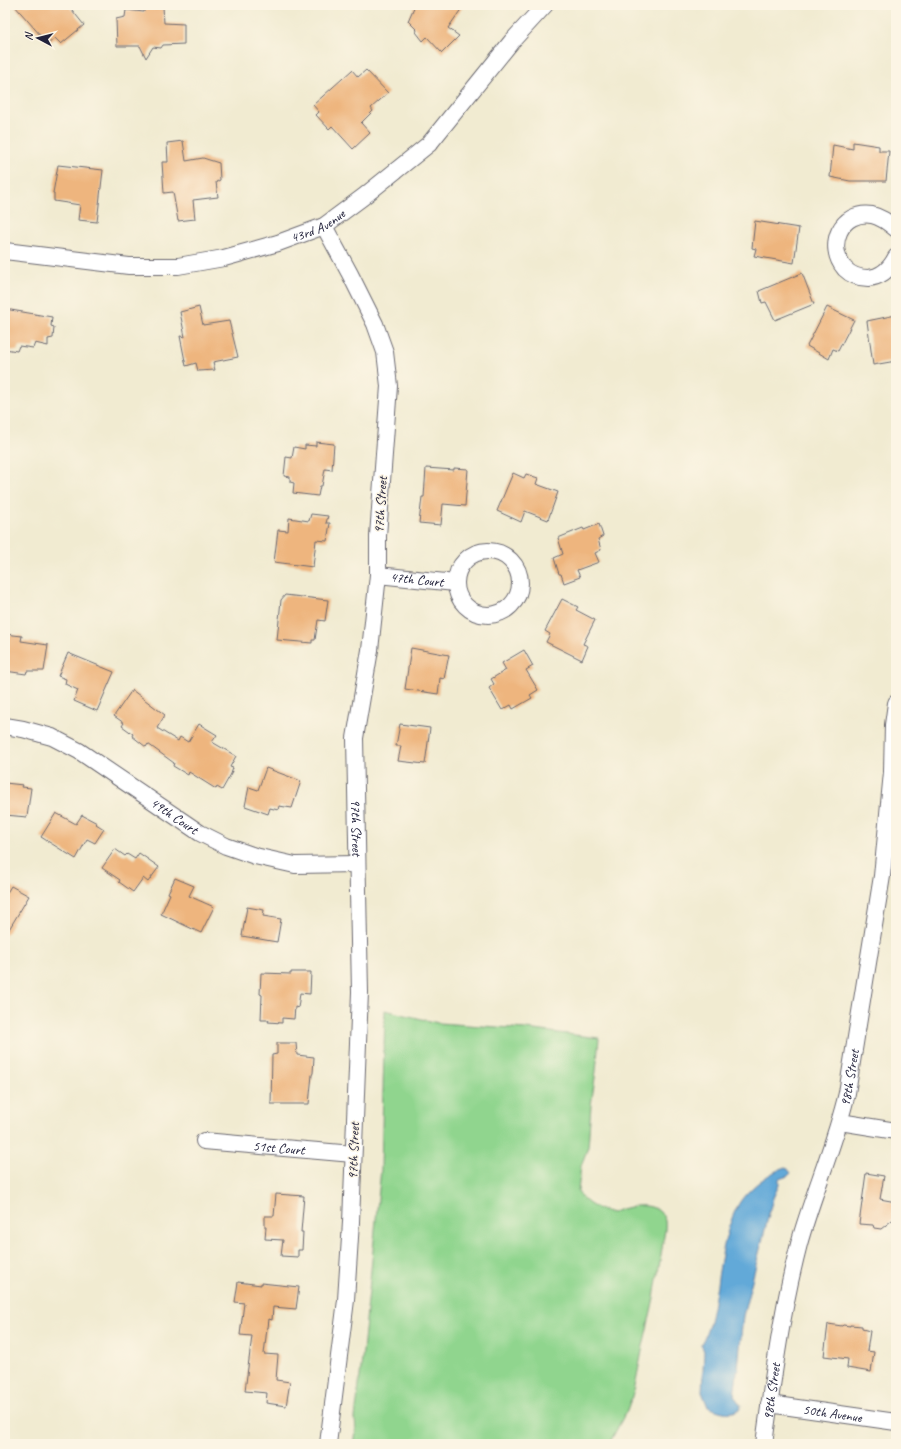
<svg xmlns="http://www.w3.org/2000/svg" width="901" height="1449" viewBox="0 0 901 1449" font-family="Caveat,sans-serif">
  <rect width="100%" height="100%" fill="#fcf5e5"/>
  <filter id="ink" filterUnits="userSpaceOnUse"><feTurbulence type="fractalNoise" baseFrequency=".025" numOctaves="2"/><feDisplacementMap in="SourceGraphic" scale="8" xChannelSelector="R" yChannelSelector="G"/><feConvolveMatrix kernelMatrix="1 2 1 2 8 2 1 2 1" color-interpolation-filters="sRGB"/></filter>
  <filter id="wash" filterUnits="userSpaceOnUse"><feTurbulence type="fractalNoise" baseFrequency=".012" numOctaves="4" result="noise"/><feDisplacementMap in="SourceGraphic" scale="16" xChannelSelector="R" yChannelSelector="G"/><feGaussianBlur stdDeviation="0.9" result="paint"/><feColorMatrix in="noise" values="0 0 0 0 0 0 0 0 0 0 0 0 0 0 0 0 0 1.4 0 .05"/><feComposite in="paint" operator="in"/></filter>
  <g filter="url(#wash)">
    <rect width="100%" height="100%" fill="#f1ebd1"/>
    <path fill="#90d58e" stroke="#597c64" d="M 385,1010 L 438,1023 L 526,1029 L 599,1038 L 596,1071 L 591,1105 L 588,1147 L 581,1166 L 578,1191 C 587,1206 596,1208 612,1213 C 626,1206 656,1199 664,1218 C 666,1221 665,1226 665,1230 L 654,1298 L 643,1346 L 634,1391 L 627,1410 L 609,1444 L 354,1444 L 356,1432 L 355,1418 L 363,1351 L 381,1169 Z"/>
    <path fill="#62a9d8" stroke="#42668a" d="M 786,1167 L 791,1173 L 788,1176 L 779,1179 L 779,1185 L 773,1198 L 743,1316 L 738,1367 L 739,1370 L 737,1372 L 734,1396 L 741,1405 L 740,1409 C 729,1416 719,1411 708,1407 L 702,1392 L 704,1351 L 701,1344 C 710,1329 713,1307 716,1291 C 720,1264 726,1221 742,1199 C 752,1186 770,1172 786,1167 Z"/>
    <g id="blocks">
      <g fill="#eeb57e">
        <path d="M 14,5 L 68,5 L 84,25 L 61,44 L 55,38 L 48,44 Z"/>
        <path d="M 415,5 L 464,5 L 448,28 L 459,36 L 442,53 L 427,37 L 423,41 L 416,32 L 417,30 L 408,21 Z"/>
        <path d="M 145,7 L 163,7 L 164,23 L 184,24 L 184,44 L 163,45 L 161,48 L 153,47 L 146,58 L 140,46 L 117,46 L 116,19 L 125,17 L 126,10 L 144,12 Z"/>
        <path d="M 352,70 L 358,77 L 366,70 L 388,93 L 371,108 L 373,111 L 361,123 L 370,133 L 353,149 L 332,126 L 329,129 L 316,115 L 319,112 L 313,105 Z"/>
        <path d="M 183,141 L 186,161 L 203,158 L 219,163 L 220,180 L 216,182 L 218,197 L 193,200 L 195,219 L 178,221 L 173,192 L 164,193 L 162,162 L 168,162 L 167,143 Z"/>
        <path d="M 853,142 L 879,146 L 879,151 L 889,151 L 886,181 L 850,181 L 830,177 L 833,145 L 853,149 Z"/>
        <path d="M 58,165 L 103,170 L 97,222 L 78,220 L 80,205 L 54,201 L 54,193 L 53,193 Z"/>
        <path d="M 755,221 L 799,228 L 794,263 L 754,256 L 756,249 L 752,248 Z"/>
        <path d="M 802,273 L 814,304 L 775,320 L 766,302 L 762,303 L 759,291 Z"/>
        <path d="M 199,307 L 203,325 L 229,321 L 238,357 L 213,362 L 215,370 L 198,371 L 196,363 L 186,366 L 180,336 L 185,337 L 180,312 Z"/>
        <path d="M 827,307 L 854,320 L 838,351 L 833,349 L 829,359 L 807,346 Z"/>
        <path d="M 5,309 L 52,317 L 51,326 L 54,327 L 53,338 L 48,339 L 48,346 L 35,343 L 33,348 L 19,346 L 17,351 L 5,349 Z"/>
        <path d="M 896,315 L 896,361 L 873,365 L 867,321 Z"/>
        <path d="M 316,442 L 334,444 L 332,470 L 325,469 L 322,486 L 320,486 L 318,496 L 293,493 L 294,483 L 290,482 L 290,477 L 284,476 L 286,457 L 292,458 L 294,447 L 305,449 L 305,445 L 316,446 Z"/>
        <path d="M 426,468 L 454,470 L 454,468 L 468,469 L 465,506 L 443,504 L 441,525 L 419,523 L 422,497 L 424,497 Z"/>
        <path d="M 513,473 L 524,478 L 526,474 L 538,478 L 536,484 L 558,492 L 548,520 L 525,511 L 521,522 L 497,511 Z"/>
        <path d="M 311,514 L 328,516 L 326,523 L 330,523 L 327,541 L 316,540 L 313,567 L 274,562 L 278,530 L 288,531 L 289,518 L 309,521 Z"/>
        <path d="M 599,524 L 603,536 L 598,539 L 601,550 L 595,553 L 599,562 L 577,570 L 580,577 L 564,583 L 561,574 L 559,574 L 554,558 L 563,554 L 558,538 L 583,528 L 584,530 Z"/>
        <path d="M 285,595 L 328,600 L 325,621 L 318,620 L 315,640 L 312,640 L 312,643 L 277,640 L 281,600 Z"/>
        <path d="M 562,599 L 578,607 L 576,610 L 595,620 L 583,644 L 588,646 L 582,660 L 546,642 L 550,634 L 545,631 Z"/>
        <path d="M 5,634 L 22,636 L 21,641 L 48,645 L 44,671 L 27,671 L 26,674 L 5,671 Z"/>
        <path d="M 411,648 L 449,655 L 444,679 L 440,678 L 438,694 L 405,689 Z"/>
        <path d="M 524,650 L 533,666 L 526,670 L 538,690 L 530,695 L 532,698 L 513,709 L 511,705 L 502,710 L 489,688 L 494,684 L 491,679 L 506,670 L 502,663 Z"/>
        <path d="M 68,653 L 114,672 L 97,711 L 74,701 L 78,690 L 65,684 L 66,679 L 58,676 Z"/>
        <path d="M 132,690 L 165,715 L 157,728 L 178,741 L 180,737 L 188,742 L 199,724 L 217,735 L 212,742 L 236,756 L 230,767 L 233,768 L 231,774 L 222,790 L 217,787 L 216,789 L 189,772 L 188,775 L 173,766 L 174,763 L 148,744 L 146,747 L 132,736 L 133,734 L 122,726 L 124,723 L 114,716 Z"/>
        <path d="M 400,724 L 430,728 L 425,764 L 398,761 L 401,746 L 396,746 Z"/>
        <path d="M 266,768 L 301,781 L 292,808 L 279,806 L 278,810 L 270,808 L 268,814 L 245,806 L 249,787 L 258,790 Z"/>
        <path d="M 5,783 L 23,785 L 22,787 L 31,788 L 27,817 L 5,815 Z"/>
        <path d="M 56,813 L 76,824 L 82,815 L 97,823 L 96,824 L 104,829 L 95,843 L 87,839 L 76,859 L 41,837 Z"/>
        <path d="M 115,849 L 125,856 L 127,854 L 135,859 L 139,853 L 159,867 L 148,882 L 143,878 L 133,892 L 119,882 L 120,880 L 102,868 Z"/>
        <path d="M 175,878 L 194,886 L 189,896 L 214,907 L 201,933 L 161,914 L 170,894 L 168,893 Z"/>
        <path d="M 11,886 L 29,896 L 5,936 L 5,896 Z"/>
        <path d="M 247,907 L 264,910 L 263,916 L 281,919 L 277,942 L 242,936 Z"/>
        <path d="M 291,972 L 311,972 L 310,994 L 300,993 L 298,1008 L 295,1007 L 294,1019 L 282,1018 L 282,1023 L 268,1022 L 269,1020 L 261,1020 L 262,995 L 260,994 L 261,973 L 291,974 Z"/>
        <path d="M 277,1043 L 296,1043 L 297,1055 L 314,1057 L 313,1073 L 312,1075 L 309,1104 L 271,1104 L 272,1055 L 277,1054 Z"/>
        <path d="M 866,1173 L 884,1176 L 880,1199 L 896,1202 L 896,1217 L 881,1229 L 874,1228 L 873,1225 L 859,1224 Z"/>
        <path d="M 276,1194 L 304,1196 L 301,1232 L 303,1232 L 302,1250 L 298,1250 L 298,1257 L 281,1256 L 283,1240 L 265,1239 L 266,1227 L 265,1227 L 265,1216 L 274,1216 Z"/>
        <path d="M 238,1282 L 261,1285 L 261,1283 L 299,1287 L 296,1309 L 273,1307 L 272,1320 L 269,1319 L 268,1328 L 267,1328 L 264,1354 L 278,1355 L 276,1380 L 290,1382 L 286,1406 L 266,1403 L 267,1393 L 245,1391 L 252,1336 L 240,1335 L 244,1303 L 235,1302 Z"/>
        <path d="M 828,1324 L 842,1326 L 843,1325 L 850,1326 L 850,1325 L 862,1326 L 862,1329 L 870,1331 L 867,1351 L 874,1352 L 871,1372 L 847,1368 L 848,1359 L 824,1356 Z"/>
      </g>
    </g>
  </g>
  <g filter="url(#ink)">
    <use href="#blocks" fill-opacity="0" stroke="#6a6870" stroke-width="1"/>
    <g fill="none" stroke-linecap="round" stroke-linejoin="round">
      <g stroke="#6a6870" stroke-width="18">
        <g id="minor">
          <path id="s1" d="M 324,226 L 350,274 L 375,324 L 385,352 L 389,386 L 378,536 L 378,575 L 370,650 L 355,738 L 360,992 L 351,1222 L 346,1300 L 328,1444"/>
          <path d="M 896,229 C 889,223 881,217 872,215 C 841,210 825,246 845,269 C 851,275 860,278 868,278 C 881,277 890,269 896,257"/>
          <path id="s2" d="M 5,251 L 129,266 L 178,266 L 224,258 L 278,243 L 324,226 L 363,197 L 429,144 L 512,41 L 545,5"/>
          <circle cx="488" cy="583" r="32"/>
          <path id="s3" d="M 378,575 L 455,583"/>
          <path id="s4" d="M 5,726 L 23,729 L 52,737 L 79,751 L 200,833 L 226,846 L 255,856 L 295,865 L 357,864"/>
          <path d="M 840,1122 L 896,1131"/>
          <path id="s5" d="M 204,1141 L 353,1154"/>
          <path id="s6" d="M 769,1404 L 896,1422"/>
          <path id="s7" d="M 764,1444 C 773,1377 782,1309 799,1244 C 813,1193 835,1145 847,1093 L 882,876 L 892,772 L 893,725 L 896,703"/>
        </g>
      </g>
      <use href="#minor" stroke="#fff" stroke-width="16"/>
    </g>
  </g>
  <g text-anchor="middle" stroke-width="3" stroke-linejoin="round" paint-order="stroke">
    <g font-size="14" fill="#22223b" stroke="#fcf5e5">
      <text dy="5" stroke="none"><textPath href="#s2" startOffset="320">43rd Avenue</textPath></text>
      <text transform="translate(380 505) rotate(-86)" y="5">97th Street</text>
      <text dy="5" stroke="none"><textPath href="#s3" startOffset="39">47th Court</textPath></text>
      <text dy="5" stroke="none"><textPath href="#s4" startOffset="194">49th Court</textPath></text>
      <text dy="5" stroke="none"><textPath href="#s1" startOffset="618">97th Street</textPath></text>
      <text dy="5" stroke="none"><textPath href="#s7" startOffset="377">98th Street</textPath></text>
      <text dy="5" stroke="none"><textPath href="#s5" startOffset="75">51st Court</textPath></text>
      <text transform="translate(353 1151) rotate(-88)" y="5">97th Street</text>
      <text dy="5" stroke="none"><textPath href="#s7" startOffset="53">98th Street</textPath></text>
      <text dy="5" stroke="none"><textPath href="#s6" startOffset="64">50th Avenue</textPath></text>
    </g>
  </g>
  <rect width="901" height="1449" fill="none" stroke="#fcf5e5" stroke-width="20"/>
  <g transform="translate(38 38) rotate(277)" stroke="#fcf5e5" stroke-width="3" paint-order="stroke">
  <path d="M0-3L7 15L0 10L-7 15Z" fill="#22223b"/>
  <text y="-6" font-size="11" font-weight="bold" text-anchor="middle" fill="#22223b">N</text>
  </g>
</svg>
